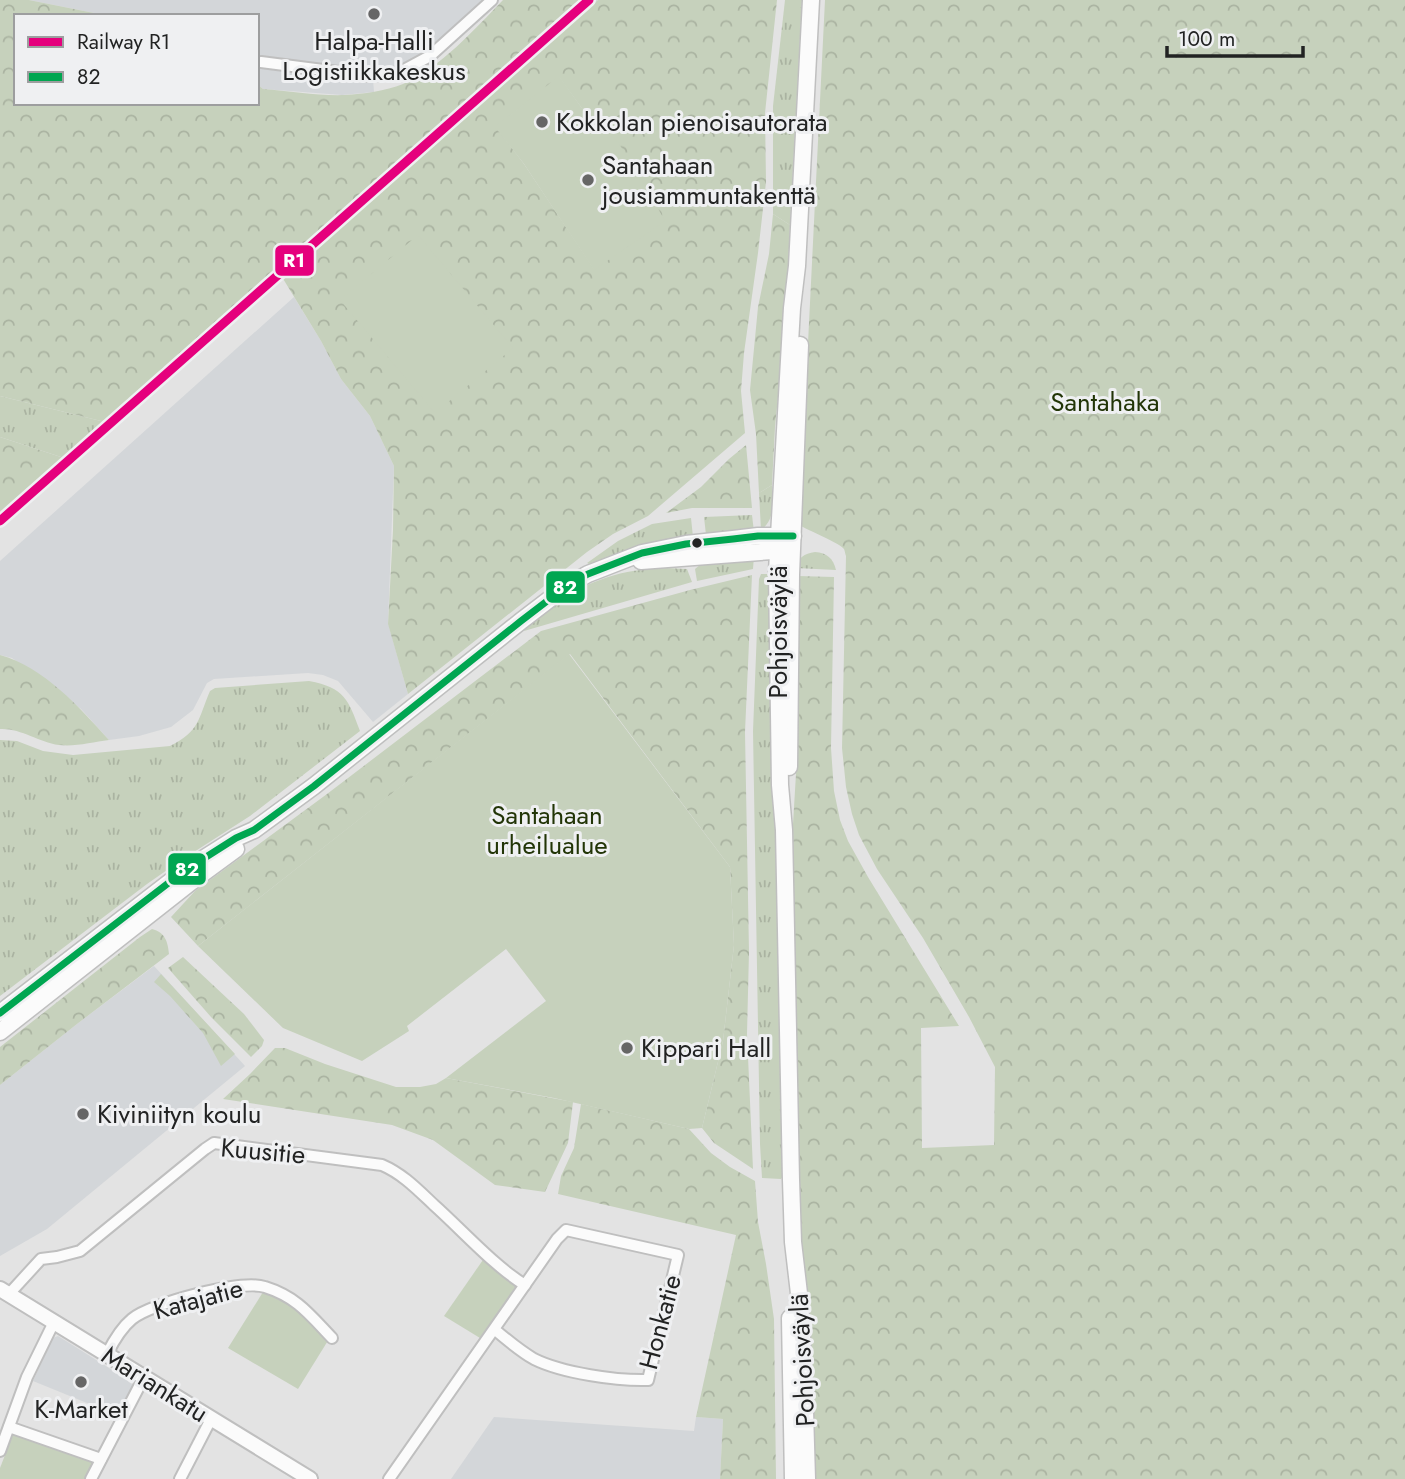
<svg xmlns="http://www.w3.org/2000/svg" width="1405" height="1479" viewBox="0 0 1405 1479" font-family="Jost,sans-serif">
  <defs>
    <pattern id="grass-tufts" width="24" height="20" patternUnits="userSpaceOnUse" patternTransform="scale(1.75)"><rect width="24" height="20" fill="#c6d1bc"/><path d="M3 7l-1-3M5 7V3M7 7l1-3M15 17l-1-3M17 17v-4M19 17l1-3" fill="none" stroke="#aab3a1"/></pattern>
    <pattern id="forest-crowns" width="20" height="18" patternUnits="userSpaceOnUse" patternTransform="scale(1.75)"><rect width="20" height="18" fill="#c6d1bc"/><path d="M2 6a3 3 0 1 1 6 0M12 15a3 3 0 1 1 6 0" fill="none" stroke="#aab3a1"/></pattern>
  </defs>
  <rect width="100%" height="100%" fill="#e3e3e3"/>
  <g fill="#d3d6d9">
    <path d="M 29,0 L 484,0 L 463,21 L 413,61 L 397,67 L 372,66 L 374,92 L 342,95 L 263,89 L 257,84 L 257,16 L 109,16 Z"/>
    <path d="M 581,0 L 598,0 L 282,277 L 0,528 L 0,515 Z"/>
    <path d="M 294,297 L 321,341 L 341,379 L 370,416 L 394,466 L 388,623 L 408,694 L 373,722 L 338,681 L 323,675 L 308,673 L 214,679 L 207,683 L 193,710 L 171,727 L 139,736 L 109,740 L 81,709 L 12,658 L 0,655 L 0,561 Z"/>
    <path d="M 154,966 L 245,1066 L 47,1229 L 0,1256 L 0,1085 L 77,1024 Z"/>
    <path d="M 58,1336 L 117,1373 L 133,1385 L 119,1416 L 33,1381 L 53,1338 Z"/>
    <path d="M 494,1417 L 694,1431 L 696,1417 L 723,1419 L 720,1479 L 451,1479 Z"/>
  </g>
  <g fill="url(#grass-tufts)">
    <path d="M 785,0 L 802,0 L 790,225 L 773,214 L 773,106 Z"/>
    <path d="M 0,396 L 105,422 L 64,458 L 0,437 Z"/>
    <path d="M 772,485 C 772,502 776,519 761,530 L 759,493 Z"/>
    <path d="M 752,515 L 754,532 L 706,535 L 704,517 Z"/>
    <path d="M 691,518 L 693,537 L 628,549 L 589,564 L 587,563 L 618,541 L 652,524 Z"/>
    <path d="M 815,552 C 827,553 833,558 836,570 L 796,568 C 798,557 804,554 815,552 Z"/>
    <path d="M 754,556 L 753,569 L 697,581 L 695,569 L 701,564 Z"/>
    <path d="M 666,568 L 687,569 L 692,582 L 524,631 C 531,620 542,613 553,605 C 590,580 621,569 666,568 Z"/>
    <path d="M 761,574 L 771,574 L 775,822 L 784,1166 L 783,1176 L 781,1179 L 762,1178 L 760,1144 L 753,731 L 759,579 Z"/>
    <path d="M 309,681 C 345,688 348,699 360,731 L 250,816 L 180,861 L 147,884 L 0,996 L 0,740 L 17,741 L 43,751 L 73,755 L 170,746 C 200,731 198,719 210,691 L 215,688 Z"/>
  </g>
  <g fill="url(#forest-crowns)" fill-rule="evenodd">
    <path d="M 0,0 L 29,0 L 109,16 L 16,16 L 16,103 L 257,103 L 257,84 L 263,89 C 290,91 318,96 345,95 C 364,94 385,91 403,84 C 440,68 475,29 503,0 L 581,0 L 105,422 L 0,396 Z"/>
    <path d="M 598,0 L 777,0 L 765,113 L 766,182 L 758,253 L 744,353 L 741,391 L 745,433 L 648,516 L 613,534 L 587,552 L 408,694 L 388,624 L 393,530 L 394,466 L 370,416 L 341,379 L 321,341 L 282,277 ZM 559,77 L 589,118 L 607,127 L 594,269 L 524,164 L 496,127 Z"/>
    <path d="M 825,0 L 1405,0 L 1405,1479 L 814,1479 L 812,1386 L 797,1174 L 793,824 L 797,757 L 798,576 L 834,577 L 831,748 L 834,791 L 840,820 L 848,841 L 868,877 L 959,1026 L 921,1028 L 922,1148 L 994,1145 L 995,1067 L 969,1017 L 923,938 L 877,869 L 859,835 L 852,814 L 846,787 L 842,748 L 846,556 C 845,554 845,551 844,549 C 841,544 808,530 799,525 Z"/>
    <path d="M 773,214 L 790,225 L 786,318 L 775,427 L 772,485 L 759,493 L 756,434 L 750,390 L 758,307 L 769,254 Z"/>
    <path d="M 0,437 L 64,458 L 0,514 Z"/>
    <path d="M 746,445 L 752,508 L 692,508 L 666,513 L 701,487 L 729,459 Z"/>
    <path d="M 752,575 L 745,732 L 749,952 L 747,1034 L 753,1169 L 714,1143 L 702,1128 L 723,1041 L 734,945 L 730,867 L 570,654 L 198,946 L 171,917 L 195,891 L 327,794 L 541,631 L 690,590 Z"/>
    <path d="M 0,655 C 44,667 79,707 109,740 C 93,742 75,747 59,745 C 38,742 21,728 0,729 Z"/>
    <path d="M 152,929 C 165,932 168,942 169,954 L 77,1024 L 0,1085 L 0,1047 L 140,937 Z"/>
    <path d="M 183,957 L 244,1014 L 264,1040 L 262,1046 L 251,1057 L 211,1017 L 168,968 Z"/>
    <path d="M 161,974 L 235,1054 L 221,1066 L 203,1033 L 170,996 L 154,982 Z"/>
    <path d="M 275,1048 L 285,1048 L 325,1064 L 396,1087 L 420,1087 L 436,1084 L 446,1078 L 573,1102 L 568,1143 L 545,1192 L 495,1185 L 433,1140 L 392,1125 L 223,1099 L 250,1074 Z"/>
    <path d="M 581,1104 L 689,1129 L 711,1153 L 730,1167 L 755,1181 L 758,1222 L 766,1264 L 774,1319 L 776,1479 L 720,1479 L 723,1419 L 696,1417 L 736,1235 L 558,1194 L 561,1176 L 574,1148 Z"/>
  </g>
  <g fill="#c6d1bc">
    <path d="M 559,76 L 589,118 L 607,127 L 633,164 L 665,221 L 594,270 L 524,164 L 495,127 Z"/>
    <path d="M 418,235 L 513,348 L 435,413 L 340,300 Z"/>
    <path d="M 569,654 L 730,867 L 734,945 L 723,1041 L 702,1128 L 689,1129 L 554,1098 L 446,1078 L 546,1001 L 506,949 L 407,1026 L 409,1031 L 362,1061 L 283,1028 L 198,946 Z"/>
    <path d="M 485,1257 L 518,1284 L 480,1338 L 444,1316 Z"/>
    <path d="M 263,1292 L 289,1301 L 329,1339 L 298,1389 L 228,1348 Z"/>
    <path d="M 14,1432 L 95,1461 L 86,1479 L 0,1479 L 0,1468 Z"/>
  </g>
  <g fill="none" stroke-linecap="round" stroke-linejoin="round">
    <g stroke="#bfbfbf" stroke-width="14">
      <g id="minor">
        <path d="M 261,62 L 370,76 L 391,74 L 404,70 L 430,56 L 492,0"/>
        <path d="M 9,1294 L 41,1259 L 57,1257 L 80,1251 L 205,1149 L 214,1143 L 382,1165 C 403,1174 418,1190 434,1205 C 462,1230 494,1266 525,1285"/>
        <path d="M 107,1354 C 113,1342 121,1328 132,1319 C 151,1303 242,1279 265,1287 C 297,1297 310,1315 332,1338"/>
        <path d="M 9,1427 L 101,1459"/>
        <path d="M 0,1451 L 27,1377 L 54,1322"/>
        <path d="M 91,1479 L 144,1377"/>
        <path d="M 180,1479 L 211,1419"/>
        <path d="M 389,1479 L 557,1239 L 566,1230 L 678,1255 L 648,1380 C 617,1381 562,1373 534,1359 C 520,1351 507,1340 494,1329"/>
      </g>
    </g>
    <g stroke="#bfbfbf" stroke-width="18">
      <path id="tertiary" d="M 0,1289 L 310,1479"/>
    </g>
    <g stroke="#bfbfbf" stroke-width="19">
      <g id="secondary">
        <path d="M 641,561 L 786,550"/>
        <path d="M 789,767 L 791,575 L 800,345"/>
        <path d="M 0,1013 L 184,871 L 236,838 L 254,830 L 314,786 L 521,621 L 568,585 L 588,574 L 642,553 L 686,544 L 733,539 L 758,536 L 793,536"/>
        <path d="M 0,1032 L 191,882 L 236,849"/>
        <path d="M 790,1318 L 793,1479"/>
        <path d="M 807,1479 L 804,1377 L 800,1302 L 793,1242 L 791,1180 L 784,830 L 780,785 L 777,571 L 792,308 L 797,266 L 811,0"/>
      </g>
    </g>
    <use href="#minor" stroke="#fbfbfb" stroke-width="10"/>
    <use href="#tertiary" stroke="#fbfbfb" stroke-width="14"/>
    <use href="#secondary" stroke="#fbfbfb" stroke-width="16"/>
    <g stroke="#eff0f2" stroke-width="12">
      <path id="bus-1" d="M 0,1013 L 184,871 L 236,838 L 254,830 L 314,786 L 521,621 L 568,585 L 588,574 L 642,553 L 686,544 L 733,539 L 758,536 L 793,536"/>
    </g>
    <use href="#bus-1" stroke="#00a651" stroke-width="7"/>
    <g stroke="#eff0f2" stroke-width="14">
      <path id="rail-1" d="M 0,521 L 589,0"/>
    </g>
    <use href="#rail-1" stroke="#e5007d" stroke-width="9"/>
  </g>
  <g fill="#666" stroke="#eff0f2" stroke-width="2.5">
    <circle cx="374" cy="14" r="7"/>
    <circle cx="542" cy="122" r="7"/>
    <circle cx="588" cy="180" r="7"/>
    <circle cx="627" cy="1048" r="7"/>
    <circle cx="83" cy="1114" r="7"/>
    <circle cx="81" cy="1382" r="7"/>
  </g>
  <circle fill="#222323" stroke="#eff0f2" stroke-width="2.5" cx="697" cy="543" r="6"/>
  <g text-anchor="middle" stroke-width="6" stroke-linejoin="round" paint-order="stroke">
    <g font-size="26" fill="#222323" stroke="#eff0f2" text-anchor="start">
      <text x="374" y="50" text-anchor="middle">Halpa-Halli<tspan x="374" dy="30">Logistiikkakeskus</tspan></text>
      <text x="556" y="131">Kokkolan pienoisautorata</text>
      <text x="602" y="174">Santahaan<tspan x="602" dy="30">jousiammuntakenttä</tspan></text>
      <text x="641" y="1057">Kippari Hall</text>
      <text x="97" y="1123">Kiviniityn koulu</text>
      <text x="81" y="1418" text-anchor="middle">K-Market</text>
    </g>
    <g font-size="26" fill="#223507" stroke="#eff0f2">
      <text x="1105" y="411">Santahaka</text>
      <text x="547" y="824">Santahaan<tspan x="547" dy="30">urheilualue</tspan></text>
    </g>
    <g font-size="26" fill="#222323" stroke="#eff0f2">
      <text transform="translate(778 632) rotate(-90)" y="9">Pohjoisväylä</text>
      <text transform="translate(263 1151) rotate(5)" y="9">Kuusitie</text>
      <text transform="translate(198 1299) rotate(-15)" y="9">Katajatie</text>
      <text transform="translate(660 1322) rotate(-75)" y="9">Honkatie</text>
      <text transform="translate(802 1360) rotate(-93)" y="9">Pohjoisväylä</text>
      <text transform="translate(155 1384) rotate(32)" y="9">Mariankatu</text>
    </g>
  </g>
  <g stroke="#eff0f2" stroke-width="2.5">
    <rect x="274" y="244" width="41" height="33" rx="7" fill="#e5007d"/>
    <rect x="545" y="570" width="41" height="34" rx="7" fill="#00a651"/>
    <rect x="167" y="852" width="40" height="34" rx="7" fill="#00a651"/>
  </g>
  <g font-size="19" text-anchor="middle" font-weight="bold" fill="#fff">
    <text x="294" y="267">R1</text>
    <text x="565" y="594">82</text>
    <text x="187" y="876">82</text>
  </g>
  <rect x="14" y="14" width="245" height="91" fill="#eff0f2" stroke="#9d9e9f" stroke-width="2"/>
  <rect x="28" y="37" width="35" height="10" fill="#e5007d" stroke="#9d9e9f" stroke-width="2"/>
  <text x="77" y="49" font-size="21" fill="#222323">Railway R1</text>
  <rect x="28" y="72" width="35" height="10" fill="#00a651" stroke="#9d9e9f" stroke-width="2"/>
  <text x="77" y="84" font-size="21" fill="#222323">82</text>
  <path d="M1167 46v10h136v-10" fill="none" stroke="#222323" stroke-width="3.5"/>
  <text x="1178" y="46" font-size="21" fill="#222323" stroke="#eff0f2" stroke-width="5" paint-order="stroke">100 m</text>
</svg>
